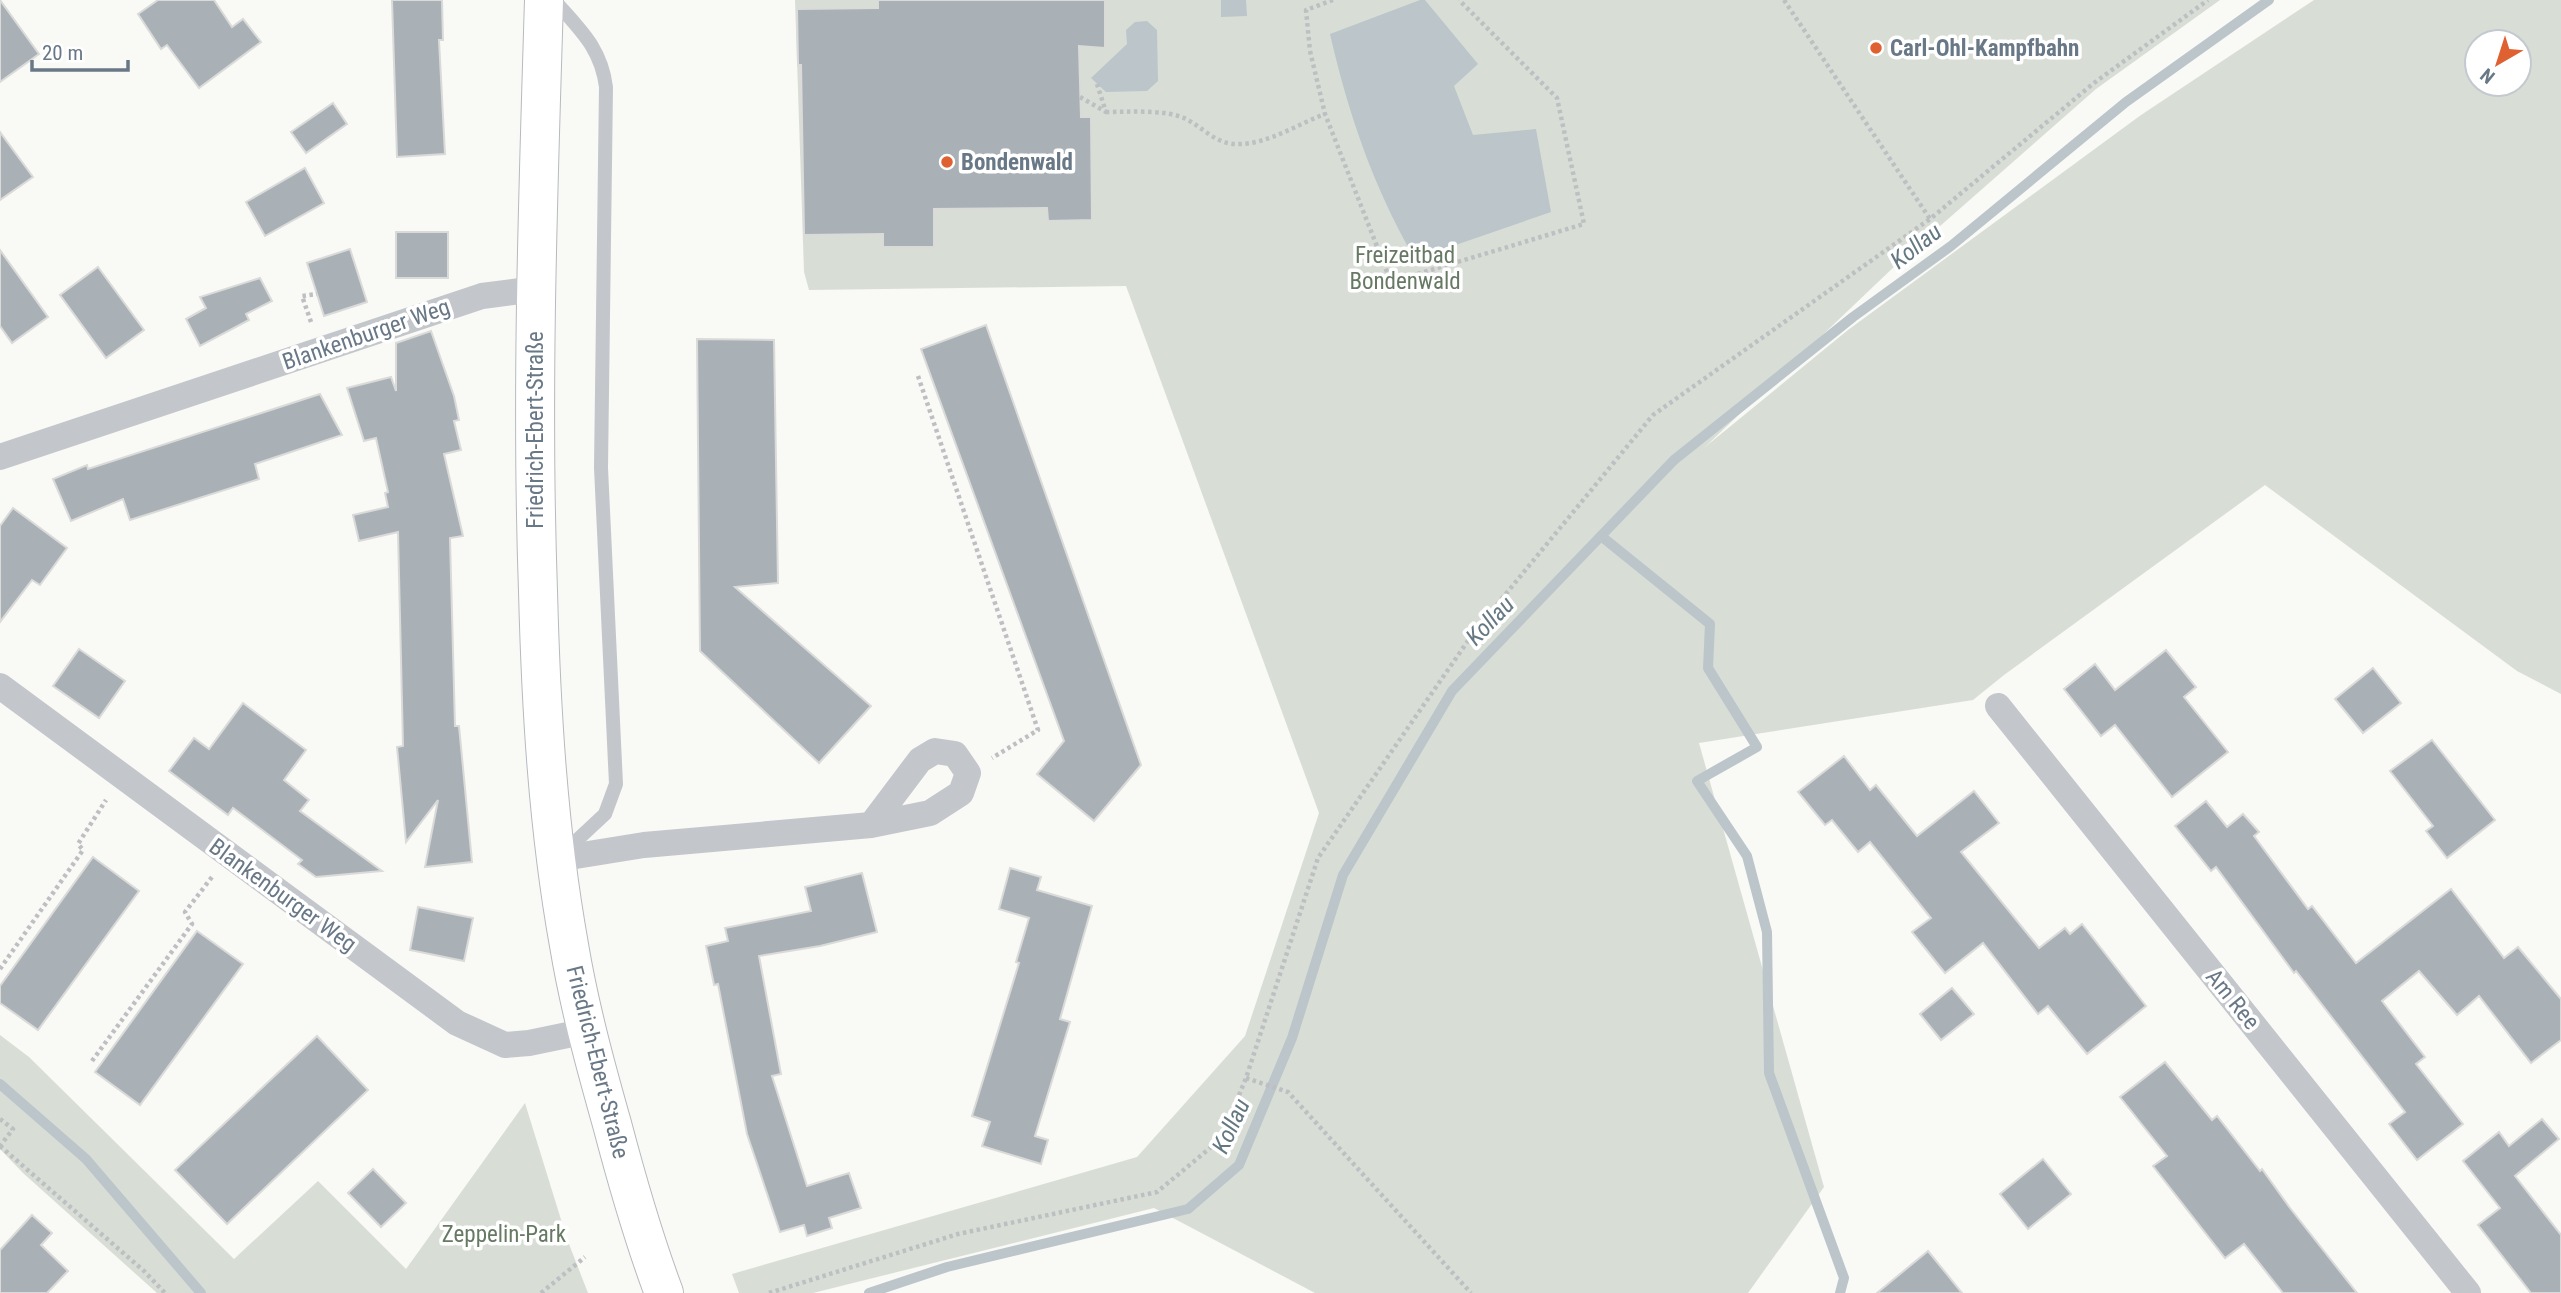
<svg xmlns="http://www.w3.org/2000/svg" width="2561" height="1293" viewBox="0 0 2561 1293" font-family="'Roboto Condensed',sans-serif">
  <rect width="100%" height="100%" fill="#f9f9f6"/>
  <g fill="#d8ded6" fill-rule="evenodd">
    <path d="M 795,0 L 2220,0 L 2096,89 L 1898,263 L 1705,447 L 1848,330 L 2141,115 L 2314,0 L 2561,0 L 2561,694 L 2517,671 L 2265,485 L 2004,675 L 1973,700 L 1699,743 L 1824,1187 L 1748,1293 L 1315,1293 L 1154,1208 L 813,1293 L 739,1293 L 732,1274 L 1137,1157 L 1245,1036 L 1319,813 L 1126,286 L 809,290 L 804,272 ZM 2477,42 L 2519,42 L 2519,84 L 2477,84 Z"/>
    <path d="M 0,1035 L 29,1057 L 234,1259 L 318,1181 L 406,1269 L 525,1103 L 567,1239 L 588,1293 L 157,1293 L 23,1173 L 0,1149 Z"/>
  </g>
  <g fill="#bbc5ca">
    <path d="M 1221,0 L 1246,0 L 1247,16 L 1221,17 Z"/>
    <path d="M 1420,0 L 1425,0 L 1478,64 L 1454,86 L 1473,135 L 1536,129 L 1551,212 L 1415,259 C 1374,189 1348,113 1330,34 Z"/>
    <path d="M 1147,21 L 1157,30 L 1158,81 L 1147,91 L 1106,92 L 1091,78 L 1127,44 L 1126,30 L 1135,22 Z"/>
  </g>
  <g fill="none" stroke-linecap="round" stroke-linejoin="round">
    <g stroke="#bbc5ca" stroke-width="10">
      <path d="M 1601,536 L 1710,624 L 1708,668 L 1757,747 L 1697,781 L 1747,856 L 1767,932 L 1769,1073 L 1844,1278 L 1840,1293"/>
      <path d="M 0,1084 L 86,1159 L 201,1293"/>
      <path d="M 869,1293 L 947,1267 L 1188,1209 L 1239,1165 L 1292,1038 L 1343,875 L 1452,691 L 1674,460 L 1853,317 L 1951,246 L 2126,102 L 2269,0"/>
    </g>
  </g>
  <g fill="#a9b1b7" stroke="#dadbd9" stroke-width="2">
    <path d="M 0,0 L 39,54 L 0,82 Z"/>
    <path d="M 158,0 L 214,0 L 232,27 L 243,19 L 261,42 L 199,88 L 167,45 L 161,49 L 138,14 Z"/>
    <path d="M 392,0 L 442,0 L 443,40 L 439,40 L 445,154 L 397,157 Z"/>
    <path d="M 878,0 L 1105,0 L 1105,48 L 1079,46 L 1081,117 L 1091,117 L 1092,220 L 1048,221 L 1047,208 L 934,209 L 934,247 L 883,247 L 883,234 L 804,235 L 801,65 L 798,65 L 797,9 L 878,8 Z"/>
    <path d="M 333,103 L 347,124 L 306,153 L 291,132 Z"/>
    <path d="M 0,132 L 33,177 L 0,200 Z"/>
    <path d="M 305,168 L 324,203 L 265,236 L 246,202 Z"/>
    <rect x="396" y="232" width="52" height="46"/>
    <path d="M 350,249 L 367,302 L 324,316 L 307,263 Z"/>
    <path d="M 0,250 L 48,317 L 12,343 L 0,326 Z"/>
    <path d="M 98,267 L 144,330 L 106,358 L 60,295 Z"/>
    <path d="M 260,278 L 272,301 L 246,314 L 249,320 L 200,346 L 186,319 L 206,308 L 200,297 Z"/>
    <path d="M 986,325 L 1141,765 L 1094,821 L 1037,774 L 1064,741 L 921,349 Z"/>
    <path d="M 431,331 L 454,396 L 459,420 L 454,421 L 461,450 L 444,454 L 463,536 L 450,538 L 455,726 L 459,726 L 472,862 L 425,867 L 438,800 L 406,842 L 397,747 L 403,746 L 398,532 L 359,541 L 353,515 L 388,507 L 385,493 L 388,492 L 376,438 L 364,441 L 347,388 L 391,377 L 396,391 L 396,343 Z"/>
    <path d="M 697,339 L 774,340 L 778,583 L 735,587 L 871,706 L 819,763 L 700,651 Z"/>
    <path d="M 320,394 L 342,435 L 255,464 L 259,479 L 130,520 L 123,499 L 71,521 L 53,479 L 87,465 L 88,469 Z"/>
    <path d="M 13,508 L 67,548 L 40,585 L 32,580 L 0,622 L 0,526 Z"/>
    <path d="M 79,649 L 125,681 L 99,718 L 53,686 Z"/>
    <path d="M 2166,650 L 2196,687 L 2184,697 L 2228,752 L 2172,797 L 2115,725 L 2101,736 L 2064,689 L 2095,664 L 2115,690 Z"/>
    <path d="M 2373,668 L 2401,703 L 2363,733 L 2335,699 Z"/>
    <path d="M 243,703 L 306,750 L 284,780 L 309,800 L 300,811 L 382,871 L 316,877 L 298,864 L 302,860 L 233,808 L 228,815 L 169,771 L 194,738 L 209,749 Z"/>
    <path d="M 2432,740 L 2495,820 L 2447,858 L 2426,831 L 2433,826 L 2390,771 Z"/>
    <path d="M 1844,756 L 1870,790 L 1876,785 L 1917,836 L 1974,791 L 1999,823 L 1961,852 L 2039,948 L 2065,928 L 2070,934 L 2082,924 L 2146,1006 L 2087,1054 L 2048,1006 L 2038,1014 L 1983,943 L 1945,973 L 1912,932 L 1931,918 L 1870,842 L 1858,852 L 1832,820 L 1825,825 L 1798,792 Z"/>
    <path d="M 2206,801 L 2227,827 L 2243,814 L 2259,832 L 2254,836 L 2308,909 L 2312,906 L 2356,963 L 2451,889 L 2504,958 L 2518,947 L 2561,999 L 2561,1040 L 2531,1063 L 2479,996 L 2457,1015 L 2419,971 L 2382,1001 L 2425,1057 L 2416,1064 L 2463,1124 L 2417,1160 L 2389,1124 L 2405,1112 L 2296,971 L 2294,973 L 2216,867 L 2211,871 L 2175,826 Z"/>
    <path d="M 93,857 L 139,891 L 38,1030 L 0,1003 L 0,986 Z"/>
    <path d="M 1010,868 L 1041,877 L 1037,890 L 1092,906 L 1060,1019 L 1070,1022 L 1035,1136 L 1048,1140 L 1041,1164 L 982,1146 L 990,1122 L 972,1116 L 1019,963 L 1016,962 L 1029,918 L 999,909 Z"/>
    <path d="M 862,873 L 877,932 L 820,946 L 759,956 L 781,1074 L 772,1076 L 807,1186 L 849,1173 L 861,1208 L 829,1218 L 832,1228 L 807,1236 L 804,1225 L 780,1232 L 747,1134 L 718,984 L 714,985 L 706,946 L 728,941 L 725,928 L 811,911 L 805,887 Z"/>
    <path d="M 418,907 L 473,918 L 464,961 L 410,950 Z"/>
    <path d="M 197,931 L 243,964 L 140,1105 L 95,1072 Z"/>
    <path d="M 1952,988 L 1974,1014 L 1941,1040 L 1920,1014 Z"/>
    <path d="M 317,1036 L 368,1090 L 227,1224 L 175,1170 Z"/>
    <path d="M 2165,1062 L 2212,1120 L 2217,1116 L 2260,1171 L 2262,1169 L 2290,1208 L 2357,1293 L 2283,1293 L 2244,1244 L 2225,1258 L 2153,1166 L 2167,1156 L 2120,1097 Z"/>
    <path d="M 2542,1119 L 2559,1139 L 2515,1176 L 2561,1235 L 2561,1293 L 2531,1293 L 2478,1225 L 2500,1208 L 2463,1161 L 2499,1132 L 2509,1146 Z"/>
    <path d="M 2043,1159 L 2071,1194 L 2028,1229 L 2000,1194 Z"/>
    <path d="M 373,1169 L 406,1203 L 381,1227 L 348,1193 Z"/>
    <path d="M 32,1215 L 52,1233 L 41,1245 L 68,1271 L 47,1293 L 0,1293 L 0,1250 Z"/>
    <path d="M 1928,1251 L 1962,1293 L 1877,1293 Z"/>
  </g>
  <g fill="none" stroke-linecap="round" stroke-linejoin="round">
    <g stroke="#b6babe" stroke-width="40">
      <path id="primary" d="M 544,0 C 538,197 531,394 538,591 C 541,709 548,828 569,945 C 579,1005 595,1064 612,1124 C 627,1181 643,1237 664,1293"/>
    </g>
    <g stroke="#bdbfc2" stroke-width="4.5" stroke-dasharray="3.5 3.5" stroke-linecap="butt">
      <path d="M 1333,0 L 1306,10 L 1310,51 L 1325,114 L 1391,282 L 1584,224 L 1557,98 L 1459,0"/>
      <path d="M 1784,0 L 1930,219"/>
      <path d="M 1080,97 L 1106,112 L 1097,84"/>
      <path d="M 1106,112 C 1128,112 1166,109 1186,119 C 1204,128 1216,145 1239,144 C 1268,144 1298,124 1325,114"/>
      <path d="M 311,322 L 302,296 L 317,294"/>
      <path d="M 918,376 L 1038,730 L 992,758"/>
      <path d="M 0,969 L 83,850 L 78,844 L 106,800"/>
      <path d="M 92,1061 L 192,924 L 185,912 L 212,877"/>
      <path d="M 1246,1078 L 1288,1092 L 1471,1293"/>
      <path d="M 0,1119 L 13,1129 L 0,1146"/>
      <path d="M 0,1146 L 144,1271 L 165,1293"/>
      <path d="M 541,1293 L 585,1257"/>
      <path d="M 769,1293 L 958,1234 L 1157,1192 L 1221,1139 L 1246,1078 L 1318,858 L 1472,635 L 1653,415 L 1930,219 L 2094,83 L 2208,0"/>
    </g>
    <path stroke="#c3c6ca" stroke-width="14" d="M 554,0 C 579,29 601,47 606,87 L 601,468 L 616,784 L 605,814 L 560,856"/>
    <g stroke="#c3c6ca" stroke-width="26">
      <path d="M 0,457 L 482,296 L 535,289"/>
      <path d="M 0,686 L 457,1023 L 505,1045 L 529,1043 L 587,1031"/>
      <path d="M 1998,706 L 2468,1293"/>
      <path d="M 557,859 L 644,845 L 871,825 L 930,813 L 961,793 L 968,773 L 955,754 L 935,751 L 920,760 L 871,825"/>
    </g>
    <use href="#primary" stroke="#fff" stroke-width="38"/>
  </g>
  <g fill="#df6030" stroke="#fff" stroke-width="2.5">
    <circle cx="1876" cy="48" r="7"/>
    <circle cx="947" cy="162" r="7"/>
  </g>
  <g text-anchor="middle" stroke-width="7" stroke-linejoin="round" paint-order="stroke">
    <g font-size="23" font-weight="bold" fill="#697886" stroke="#fff" text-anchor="start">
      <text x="1890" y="56">Carl-Ohl-Kampfbahn</text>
      <text x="961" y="170">Bondenwald</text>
    </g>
    <g font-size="23" fill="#667963" stroke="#fff">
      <text x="1405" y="263">Freizeitbad<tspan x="1405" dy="26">Bondenwald</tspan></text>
      <text x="504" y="1242">Zeppelin-Park</text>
    </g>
    <g font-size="23" fill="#697886" stroke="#fff">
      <text transform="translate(366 334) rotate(-19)" y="8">Blankenburger Weg</text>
      <text transform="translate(535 430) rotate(-90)" y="8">Friedrich-Ebert-Straße</text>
      <text transform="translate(283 895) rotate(36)" y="8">Blankenburger Weg</text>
      <text transform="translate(2233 999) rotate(51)" y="8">Am Ree</text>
      <text transform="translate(598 1062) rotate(76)" y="8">Friedrich-Ebert-Straße</text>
    </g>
    <g font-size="24" font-style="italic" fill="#647882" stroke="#fff">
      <text transform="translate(1916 246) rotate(-38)" y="8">Kollau</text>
      <text transform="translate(1490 621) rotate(-46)" y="8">Kollau</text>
      <text transform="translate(1231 1126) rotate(-65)" y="8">Kollau</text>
    </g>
  </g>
  <g transform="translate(2498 63) rotate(219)"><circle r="33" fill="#ffffff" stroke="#c3c9cf" stroke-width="2"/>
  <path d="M0-5L12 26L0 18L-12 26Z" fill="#df6030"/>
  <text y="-10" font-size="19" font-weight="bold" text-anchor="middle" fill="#697886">N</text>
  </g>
  <path d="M32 60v10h96v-10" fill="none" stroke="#697886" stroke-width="3.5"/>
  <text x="42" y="60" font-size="21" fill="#697886" stroke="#ffffff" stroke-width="5" paint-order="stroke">20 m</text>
</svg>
